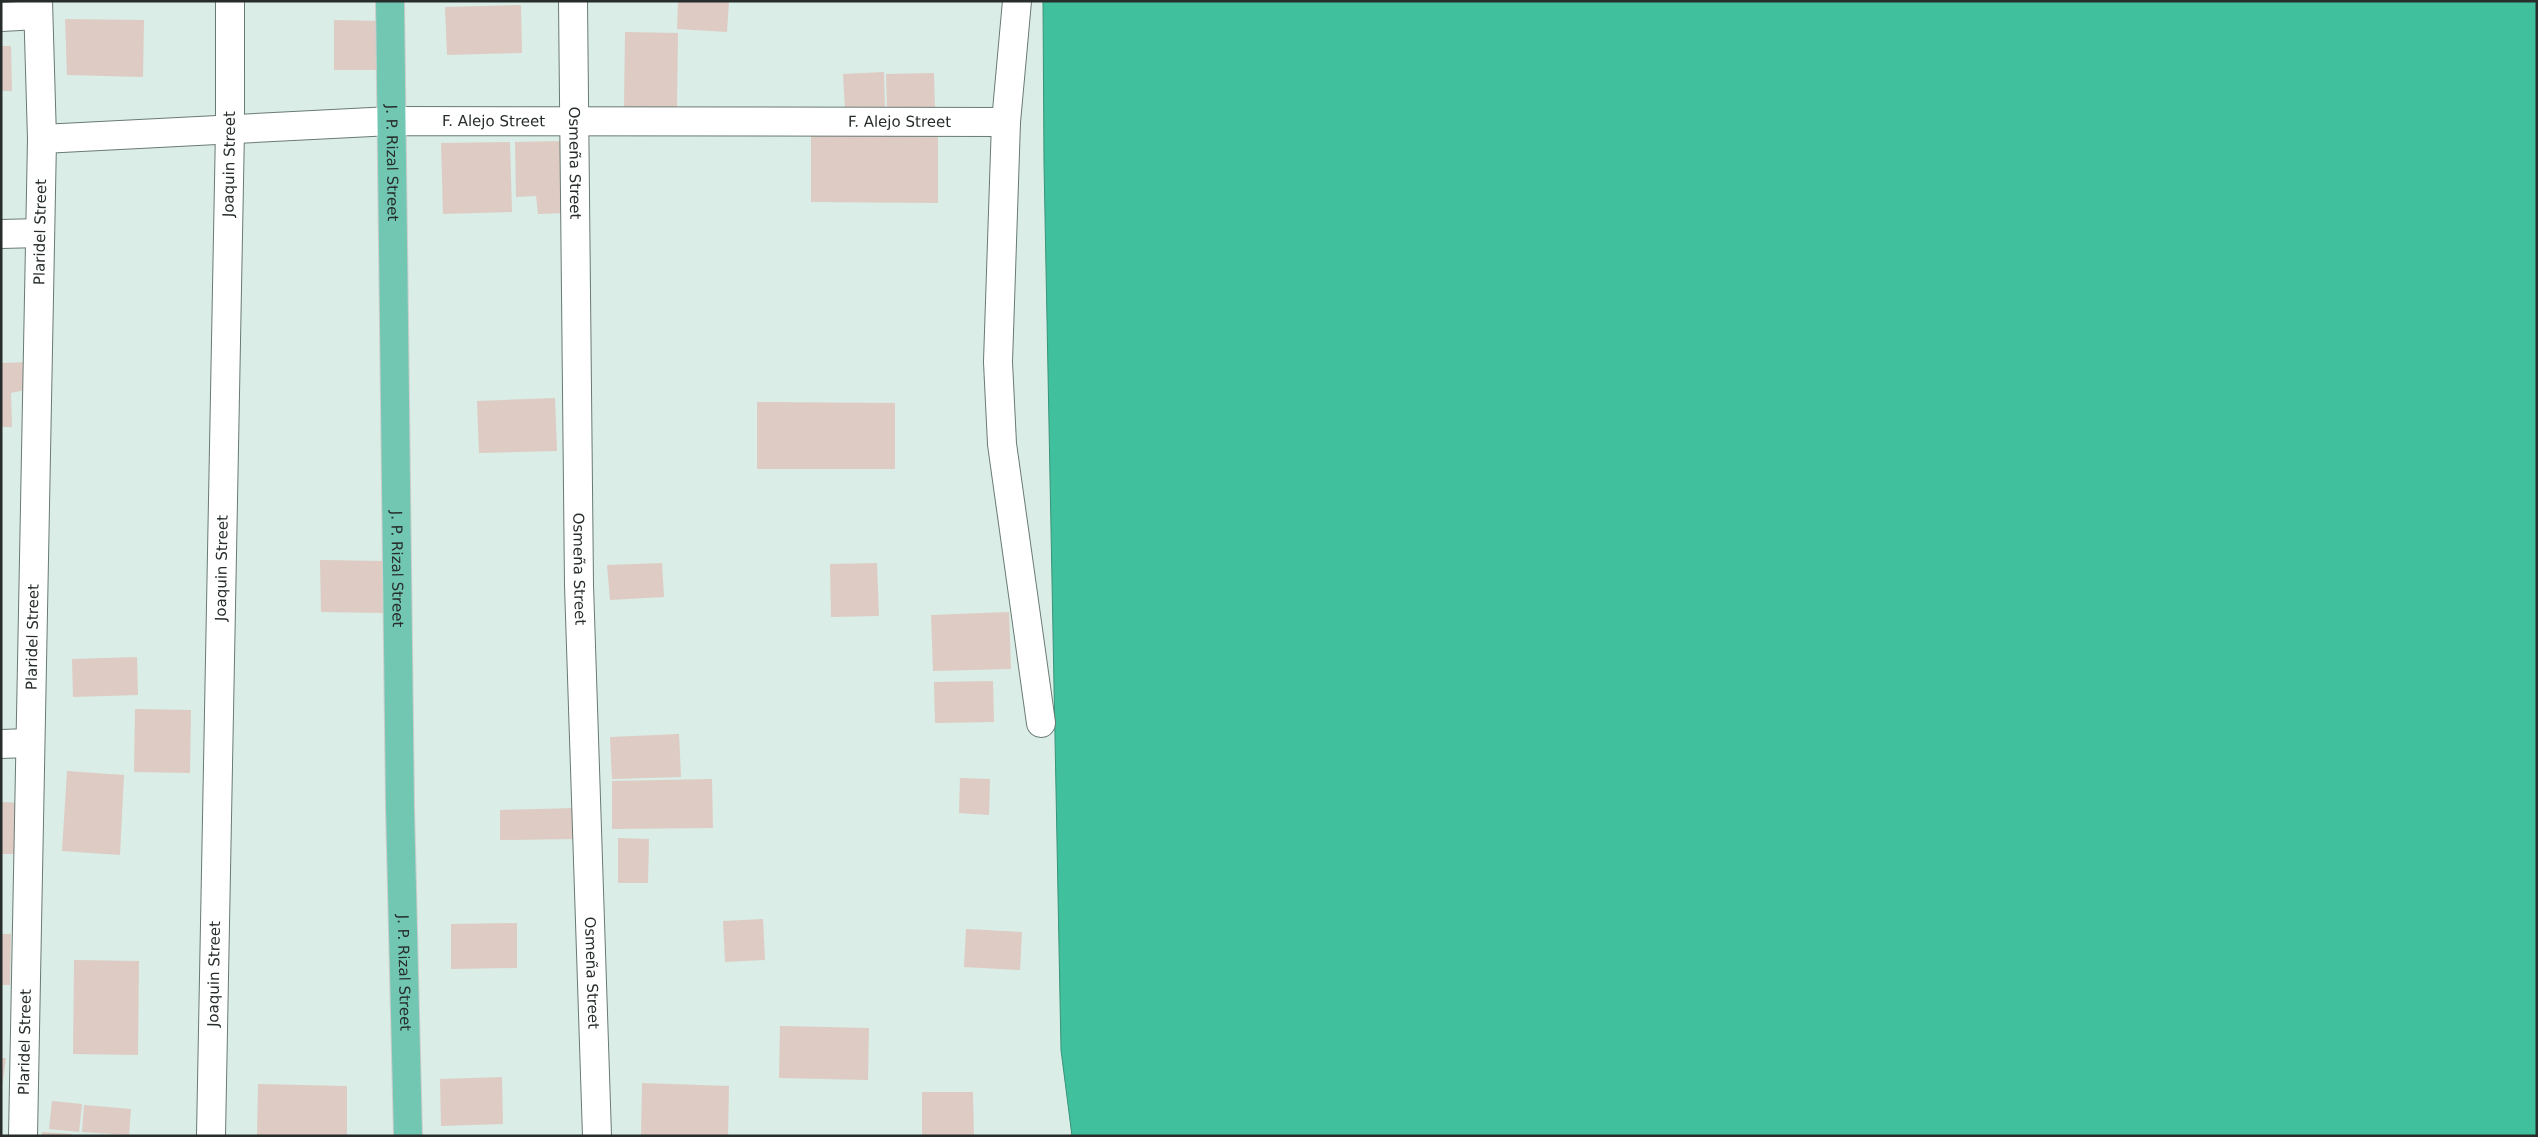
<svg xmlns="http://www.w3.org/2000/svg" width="2538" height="1137" viewBox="0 0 2538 1137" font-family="'DejaVu Sans',sans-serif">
  <rect width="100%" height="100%" fill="#daede6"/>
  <path fill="#40c09c" stroke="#38947a" d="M 1043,1 L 2537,1 L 2537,1136 L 1072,1136 L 1061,1050 L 1044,163 Z"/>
  <g fill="#ddcbc4">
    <path d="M 678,1 L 729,1 L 727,32 L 677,29 Z"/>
    <path d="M 521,5 L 522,53 L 447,55 L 445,7 Z"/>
    <path d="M 65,19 L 144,20 L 143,77 L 67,75 Z"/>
    <path d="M 334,20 L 381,21 L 381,70 L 334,70 Z"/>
    <path d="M 625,32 L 678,33 L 677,108 L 624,108 Z"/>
    <path d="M 1,46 L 11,46 L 12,91 L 1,91 Z"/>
    <path d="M 884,72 L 885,109 L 845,110 L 843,74 Z"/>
    <path d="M 934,73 L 935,110 L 887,111 L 886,74 Z"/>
    <path d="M 811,133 L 938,134 L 938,203 L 811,202 Z"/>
    <path d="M 563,141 L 564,213 L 538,214 L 536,196 L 516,197 L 515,142 Z"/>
    <path d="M 510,142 L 512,212 L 443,214 L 441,143 Z"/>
    <path d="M 28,362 L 29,389 L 11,393 L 12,427 L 1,427 L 1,363 Z"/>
    <path d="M 555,398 L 557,451 L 479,453 L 477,401 Z"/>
    <path d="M 757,402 L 895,403 L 895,469 L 757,469 Z"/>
    <path d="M 320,560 L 383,561 L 383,613 L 321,612 Z"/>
    <path d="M 662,563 L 664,597 L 610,600 L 607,565 Z"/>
    <path d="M 877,563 L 879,616 L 831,617 L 830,564 Z"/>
    <path d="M 1009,612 L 1011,669 L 933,671 L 931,615 Z"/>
    <path d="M 137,657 L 138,695 L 73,697 L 72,659 Z"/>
    <path d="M 993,681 L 994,722 L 935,723 L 934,682 Z"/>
    <path d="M 135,709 L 191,710 L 190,773 L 134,772 Z"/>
    <path d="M 679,734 L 681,777 L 612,779 L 610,737 Z"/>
    <path d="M 67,771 L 124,775 L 120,855 L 62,851 Z"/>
    <path d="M 960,778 L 990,779 L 989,815 L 959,813 Z"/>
    <path d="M 712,779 L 713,828 L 612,829 L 612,781 Z"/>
    <path d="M 1,802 L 20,803 L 18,854 L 1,854 Z"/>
    <path d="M 577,808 L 577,839 L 500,840 L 500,810 Z"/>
    <path d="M 618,838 L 649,839 L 648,883 L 618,883 Z"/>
    <path d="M 763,919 L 765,960 L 725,962 L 723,921 Z"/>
    <path d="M 517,923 L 517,968 L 451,969 L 451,924 Z"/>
    <path d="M 966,929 L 1022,932 L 1020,970 L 964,967 Z"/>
    <path d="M 1,934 L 11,934 L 10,985 L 1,985 Z"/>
    <path d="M 74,960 L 139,961 L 138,1055 L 73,1054 Z"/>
    <path d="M 780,1026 L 869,1028 L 868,1080 L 779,1078 Z"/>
    <path d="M 1,1058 L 6,1058 L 2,1087 L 1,1087 Z"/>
    <path d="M 502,1077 L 503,1124 L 441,1126 L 440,1079 Z"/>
    <path d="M 642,1083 L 729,1086 L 728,1136 L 641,1136 Z"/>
    <path d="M 258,1084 L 347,1086 L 347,1136 L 257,1136 Z"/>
    <path d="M 922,1092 L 973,1092 L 974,1136 L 922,1136 Z"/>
    <path d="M 52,1101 L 82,1104 L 79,1132 L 49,1129 Z"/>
    <path d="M 84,1105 L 131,1109 L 129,1135 L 82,1132 Z"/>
    <path d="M 42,1132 L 72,1134 L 72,1136 L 42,1136 Z"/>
  </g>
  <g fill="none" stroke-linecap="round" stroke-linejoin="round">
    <g stroke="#697a73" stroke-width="30">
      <g id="minor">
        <path id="s1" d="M 573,1 L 579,585 L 597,1136"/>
        <path d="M 1017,1 L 1006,122 L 998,362 L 1002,444 L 1041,723"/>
        <path d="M 1,17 L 38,15"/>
        <path id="s2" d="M 42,139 L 391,121 L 1006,122"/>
        <path d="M 1,234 L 40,233"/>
        <path d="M 1,744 L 29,743"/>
        <path id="s3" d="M 23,1136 L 42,139 L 38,1"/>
        <path id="s4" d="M 211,1136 L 230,129 L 230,1"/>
      </g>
    </g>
    <g stroke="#cbcdcc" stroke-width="30">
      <g id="major">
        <path id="s5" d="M 390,1 L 400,807 L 408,1136"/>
      </g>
    </g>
    <use href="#minor" stroke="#fff" stroke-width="28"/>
    <use href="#major" stroke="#72c7b3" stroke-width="28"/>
  </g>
  <g text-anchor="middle" stroke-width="5" stroke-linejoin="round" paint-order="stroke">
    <g font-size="15" fill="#262d2a" stroke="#daede6">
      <text dy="5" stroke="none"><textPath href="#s2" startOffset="452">F. Alejo Street</textPath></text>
      <text dy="5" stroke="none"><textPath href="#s2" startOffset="858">F. Alejo Street</textPath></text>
      <text dy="5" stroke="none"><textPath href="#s4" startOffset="972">Joaquin Street</textPath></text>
      <text dy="5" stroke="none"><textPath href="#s5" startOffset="162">J. P. Rizal Street</textPath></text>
      <text dy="5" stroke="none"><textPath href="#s1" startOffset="162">Osmeña Street</textPath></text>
      <text dy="5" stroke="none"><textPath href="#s3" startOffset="904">Plaridel Street</textPath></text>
      <text dy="5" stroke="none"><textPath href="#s4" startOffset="568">Joaquin Street</textPath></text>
      <text dy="5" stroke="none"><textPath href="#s5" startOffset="568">J. P. Rizal Street</textPath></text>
      <text dy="5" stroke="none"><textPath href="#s1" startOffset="568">Osmeña Street</textPath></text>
      <text dy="5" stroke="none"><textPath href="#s3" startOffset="499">Plaridel Street</textPath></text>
      <text dy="5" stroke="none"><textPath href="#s4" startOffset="162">Joaquin Street</textPath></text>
      <text dy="5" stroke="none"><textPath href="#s5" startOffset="972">J. P. Rizal Street</textPath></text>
      <text dy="5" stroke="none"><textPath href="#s1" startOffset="972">Osmeña Street</textPath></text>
      <text dy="5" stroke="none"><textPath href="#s3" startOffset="94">Plaridel Street</textPath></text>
    </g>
  </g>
  <rect width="2538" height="1137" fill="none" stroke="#262d2a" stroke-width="5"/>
</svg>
